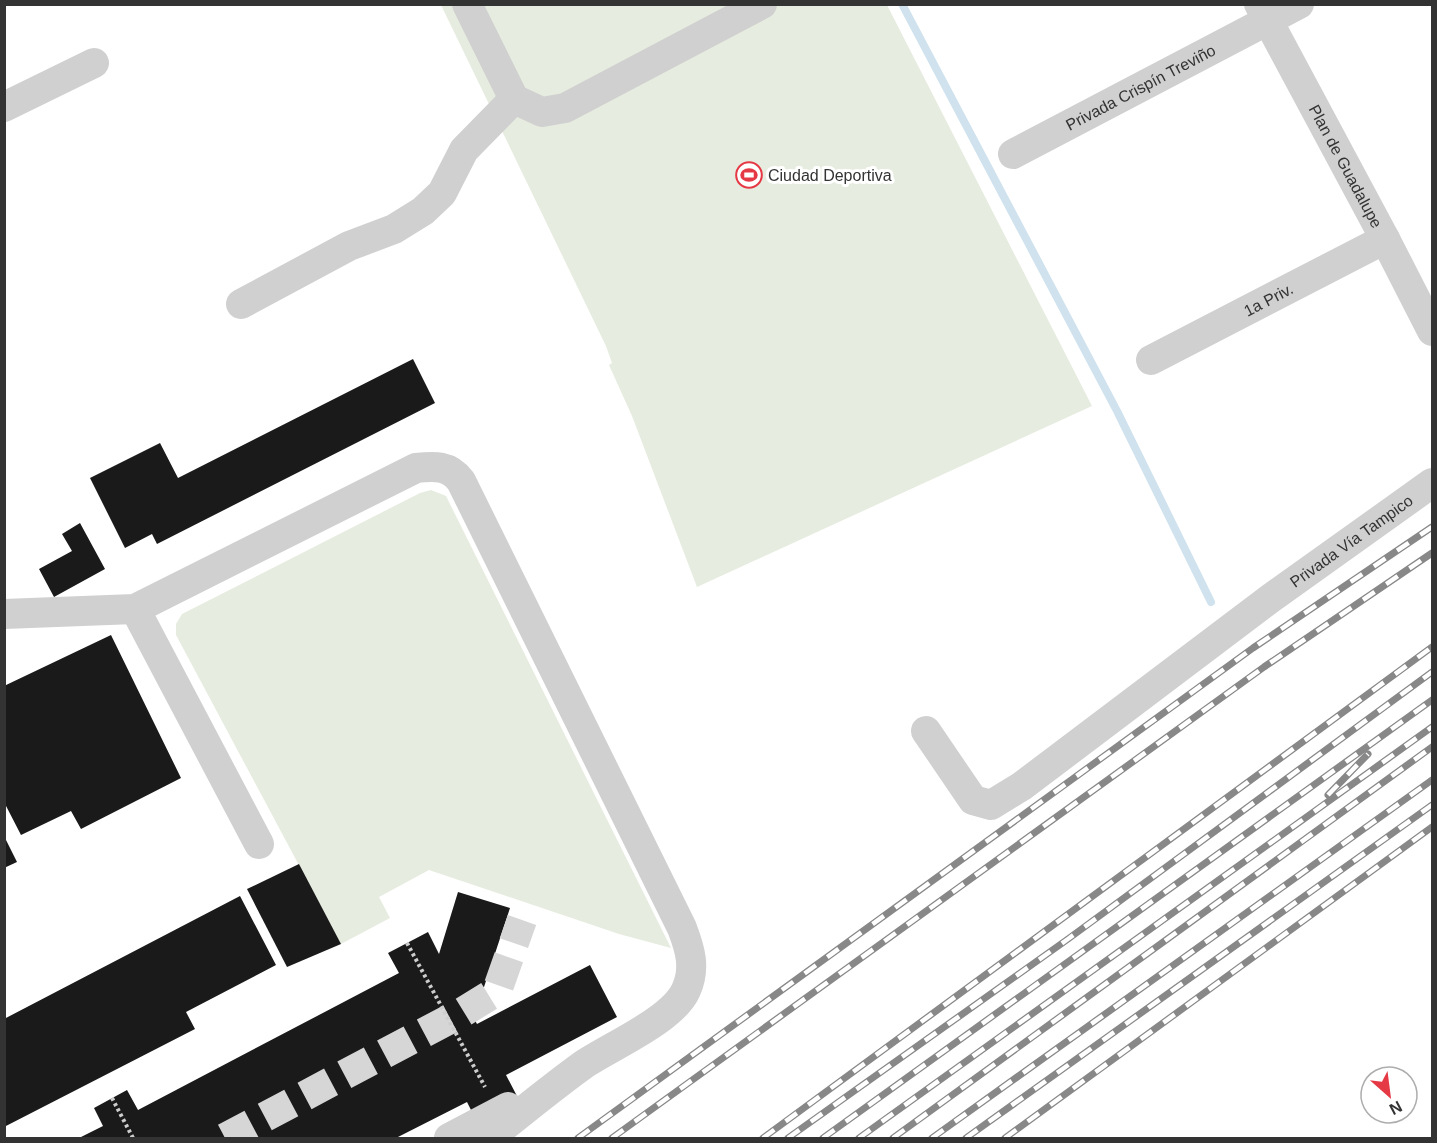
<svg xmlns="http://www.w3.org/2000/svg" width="1437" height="1143" viewBox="0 0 1437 1143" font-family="Arial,sans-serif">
  <rect width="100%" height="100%" fill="#fff"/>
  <g fill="#e6ecdf">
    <path d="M 441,5 L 887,5 L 1092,406 L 697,587 L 632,416 L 609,365 L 612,363 L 606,346 Z"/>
    <path d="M 431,490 L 446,496 L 671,948 L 619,934 L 429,870 L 379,897 L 390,918 L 341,944 L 176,635 L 176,624 L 182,614 L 420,493 Z"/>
  </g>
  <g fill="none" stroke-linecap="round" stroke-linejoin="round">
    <path stroke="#cfe2ee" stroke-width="8" d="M 902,4 L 1117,411 L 1211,602"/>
  </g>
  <g fill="#1a1a1a">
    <path d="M 413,359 L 435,403 L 157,544 L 152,534 L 125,548 L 90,478 L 160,443 L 178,478 Z"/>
    <path d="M 80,523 L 105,569 L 54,597 L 39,569 L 72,551 L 62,534 Z"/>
    <path d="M 111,635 L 181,778 L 81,829 L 71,811 L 21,835 L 4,802 L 4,686 Z"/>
    <path d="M 4,836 L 17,862 L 4,868 Z"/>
    <path d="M 299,864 L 341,944 L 287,967 L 247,889 Z"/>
    <path d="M 458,892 L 510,908 L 484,987 L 463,998 L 477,1024 L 590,965 L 617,1017 L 506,1075 L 518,1098 L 476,1120 L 467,1102 L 396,1138 L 79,1138 L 103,1126 L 94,1108 L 127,1090 L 138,1110 L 399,973 L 388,953 L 428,932 L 439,954 Z"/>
    <path d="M 240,896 L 276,965 L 186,1012 L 195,1029 L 4,1127 L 4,1019 Z"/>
  </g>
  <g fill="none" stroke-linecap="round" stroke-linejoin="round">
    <path stroke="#d6d6d6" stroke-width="30" stroke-dasharray="30 15" stroke-linecap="butt" d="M 225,1138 L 463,1012 L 497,991 L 522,920"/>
    <g stroke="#cdcdcd" stroke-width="4" stroke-dasharray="3 3" stroke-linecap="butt">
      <path d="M 407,943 L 485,1087"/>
      <path d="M 112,1098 L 133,1138"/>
    </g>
    <g stroke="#d0d0d0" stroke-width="30">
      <path d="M 467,4 L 514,99 L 542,112 L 565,108 L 762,4"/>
      <path id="s1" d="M 1259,4 L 1385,239 L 1432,331"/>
      <path d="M 4,107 L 94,63"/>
      <path id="s2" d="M 1013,154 L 1299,4"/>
      <path d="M 241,304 L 349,246 L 394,229 L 423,211 L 442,193 L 464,150 L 514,99"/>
      <path id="s3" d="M 1151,360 L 1385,239"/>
      <path d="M 135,609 L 259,844"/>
      <path d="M 4,614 L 135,609 L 416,468 C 435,466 449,465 461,481 L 682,928 C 690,949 696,968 686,990 C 673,1020 611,1046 583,1065 C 551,1088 520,1114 489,1138"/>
      <path id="s4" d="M 926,731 L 973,800 L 991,805 L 1022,786 L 1271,598 L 1432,483"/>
      <path d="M 449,1138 L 508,1107"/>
    </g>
    <g stroke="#888" stroke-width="7">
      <g id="rail">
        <path d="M 1328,795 L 1368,754"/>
        <path d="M 578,1138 L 1253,648 L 1432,527"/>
        <path d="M 612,1138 L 1264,667 L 1432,553"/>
        <path d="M 763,1138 L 1432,647"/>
        <path d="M 788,1138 L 1068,939 L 1432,672"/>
        <path d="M 823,1138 L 1432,700"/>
        <path d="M 859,1138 L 1432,727"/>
        <path d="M 893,1138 L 1432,747"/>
        <path d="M 932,1138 L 1432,780"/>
        <path d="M 966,1138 L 1432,805"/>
        <path d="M 1005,1138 L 1432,827"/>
      </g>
    </g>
    <use href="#rail" stroke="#fff" stroke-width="4.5" stroke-dasharray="14" stroke-linecap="butt"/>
  </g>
  <defs>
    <g id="stadium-ring" transform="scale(1.35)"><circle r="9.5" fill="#fff" stroke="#e63946" stroke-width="1.5"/><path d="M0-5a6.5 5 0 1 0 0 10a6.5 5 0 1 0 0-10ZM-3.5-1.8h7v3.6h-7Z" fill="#e63946"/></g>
  </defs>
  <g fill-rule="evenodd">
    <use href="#stadium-ring" x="749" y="175"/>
  </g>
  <g text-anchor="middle" stroke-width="6" stroke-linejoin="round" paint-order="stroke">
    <g font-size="16" fill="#333" stroke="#fff">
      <text dy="6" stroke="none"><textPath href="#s2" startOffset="144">Privada Crispín Treviño</textPath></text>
      <text dy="6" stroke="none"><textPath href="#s1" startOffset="184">Plan de Guadalupe</textPath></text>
      <text dy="6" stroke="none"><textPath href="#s3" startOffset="132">1a Priv.</textPath></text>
      <text dy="6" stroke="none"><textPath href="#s4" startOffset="549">Privada Vía Tampico</textPath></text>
    </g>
    <g font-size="16" fill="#333" stroke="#fff" text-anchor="start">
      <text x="768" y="181">Ciudad Deportiva</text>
    </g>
  </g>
  <rect width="1437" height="1143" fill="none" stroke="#333333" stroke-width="12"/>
  <g transform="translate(1389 1095) rotate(152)"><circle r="28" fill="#ffffff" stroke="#adadad" stroke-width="1.5"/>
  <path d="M0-4.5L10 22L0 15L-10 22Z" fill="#e63946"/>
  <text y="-9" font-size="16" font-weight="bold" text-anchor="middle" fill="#333333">N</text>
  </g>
</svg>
